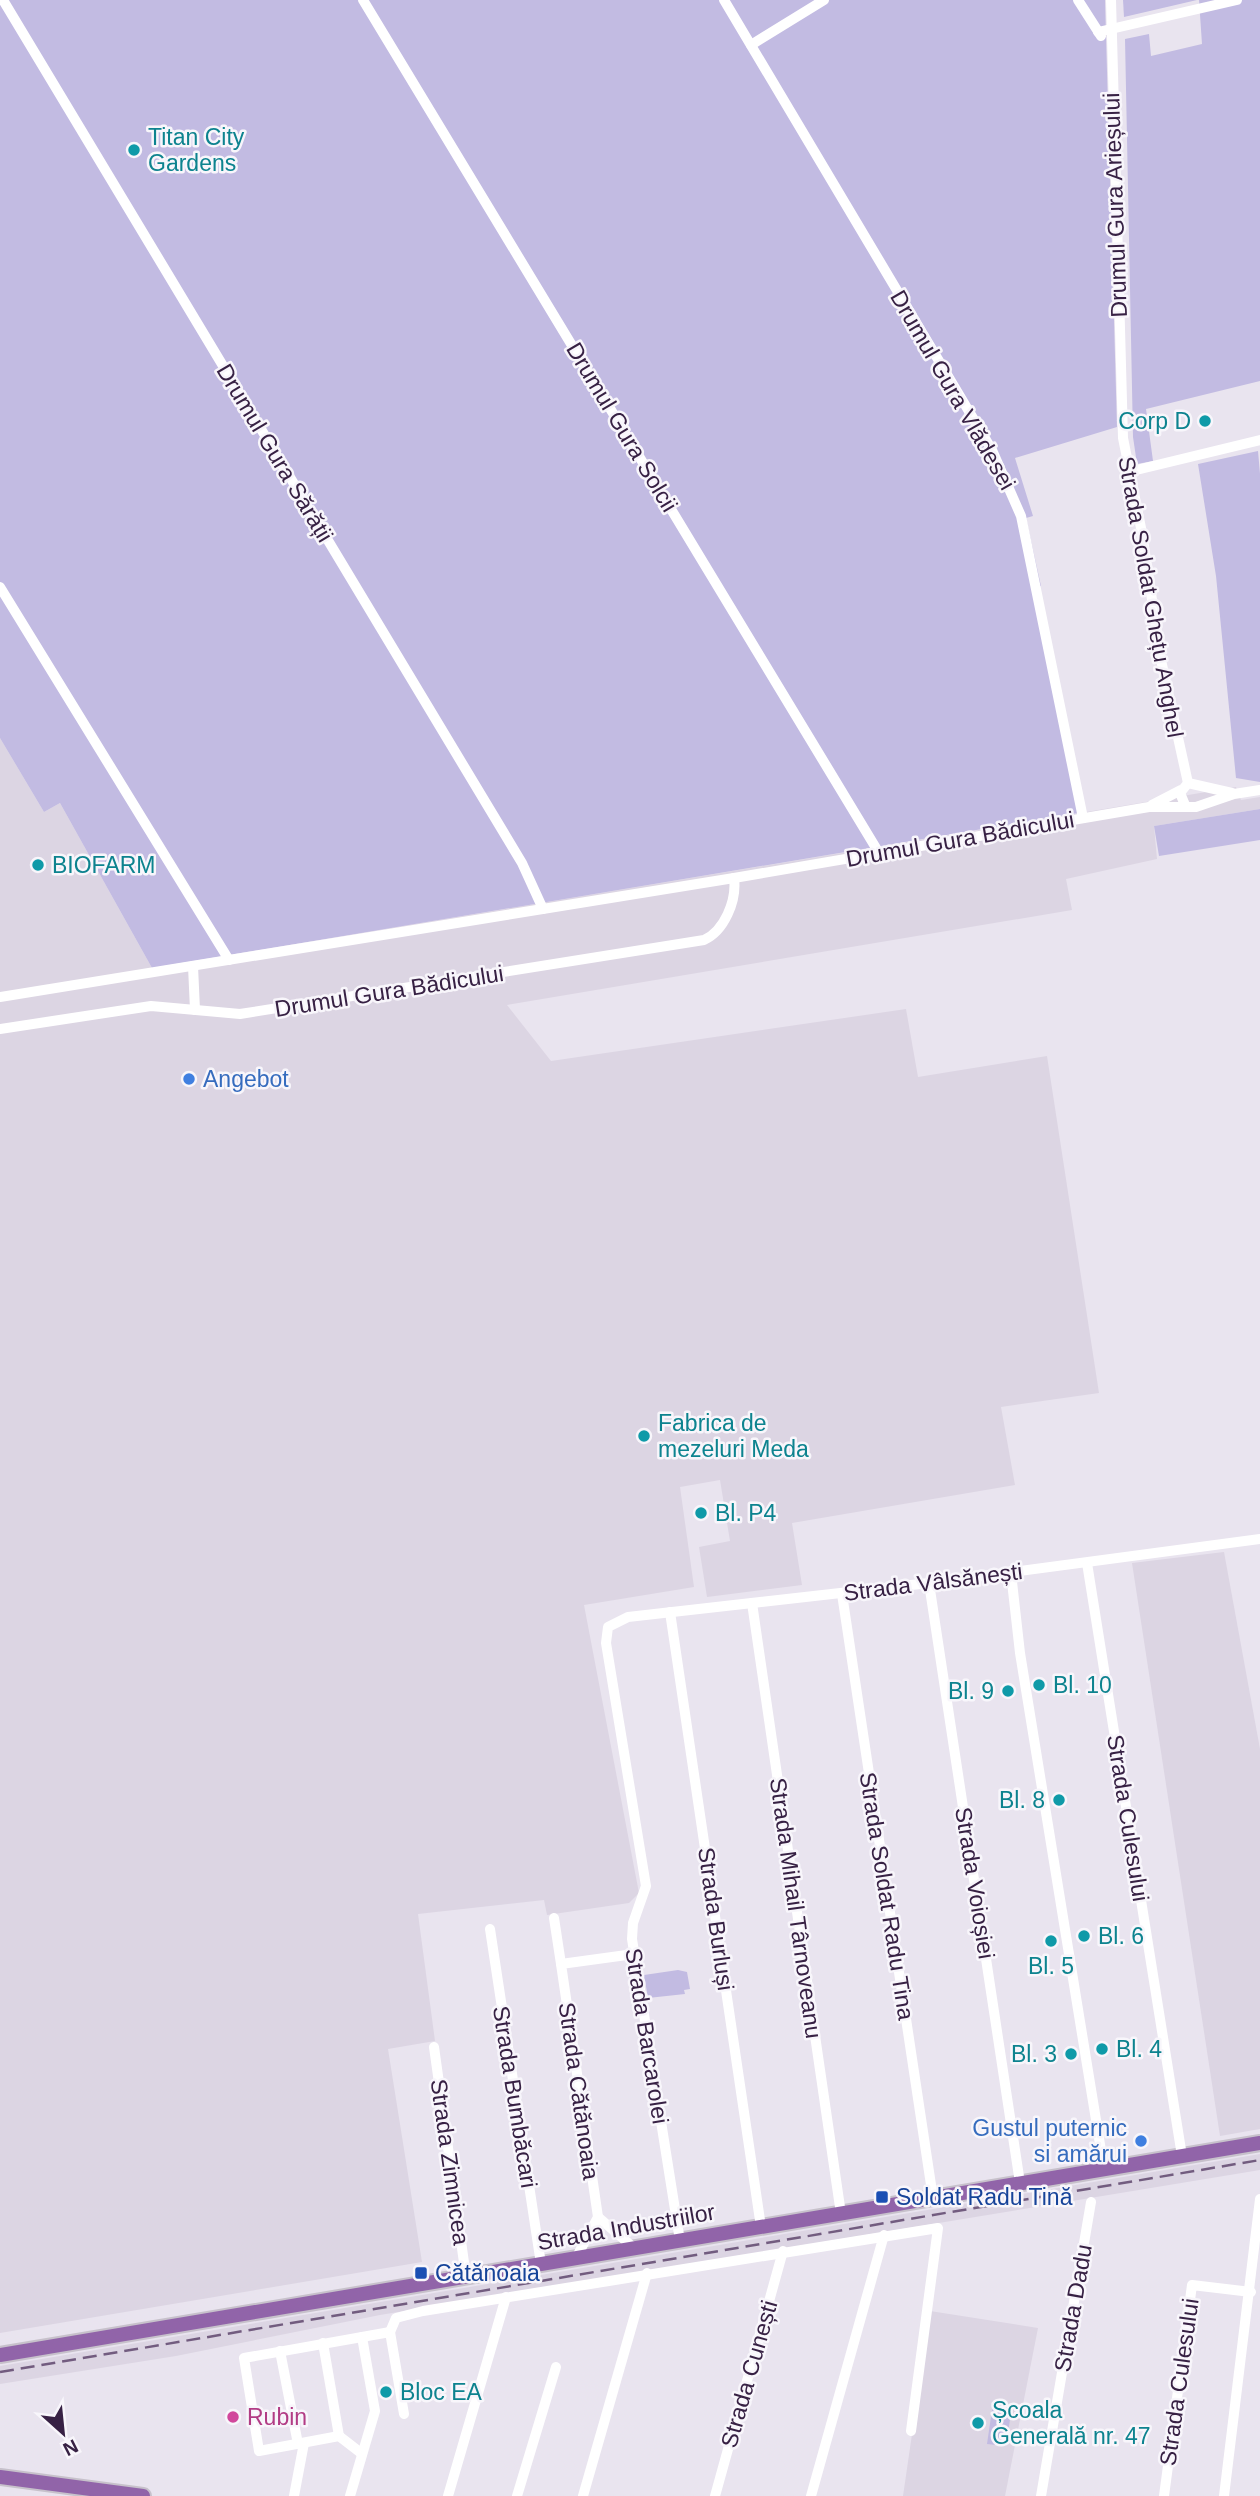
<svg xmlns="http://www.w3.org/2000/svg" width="1260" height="2496" viewBox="0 0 1260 2496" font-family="Helvetica,sans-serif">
  <rect width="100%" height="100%" fill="#e9e4ef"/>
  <g fill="#dcd5e3">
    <path d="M 0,738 L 44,812 L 60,803 L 152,968 L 1236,787 L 1241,800 L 1260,797 L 1260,809 L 1154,826 L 1157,859 L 1066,879 L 1072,910 L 507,1005 L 551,1061 L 906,1009 L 918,1077 L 1047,1056 L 1099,1393 L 1001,1407 L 1015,1485 L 792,1523 L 802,1585 L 707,1597 L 699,1547 L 730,1541 L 720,1480 L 680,1487 L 694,1587 L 584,1605 L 639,1893 L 629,1903 L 547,1915 L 544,1900 L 418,1914 L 435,2041 L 388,2049 L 422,2262 L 0,2333 Z"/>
    <path d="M 1224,1552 L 1260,1749 L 1260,2129 L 1220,2136 L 1132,1563 Z"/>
    <path d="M 1260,2154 L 1260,2170 L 380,2315 L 176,2356 L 0,2384 L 0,2366 Z"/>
    <path d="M 930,2311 L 1038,2328 L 1005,2496 L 903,2496 Z"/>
  </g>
  <g fill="#c2bbe2">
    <path d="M 0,0 L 1105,0 L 1117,427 L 1015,458 L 1033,516 L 1026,518 L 1041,586 L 1033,588 L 1078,813 L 152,968 L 60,803 L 44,812 L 0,738 Z"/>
    <path d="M 1123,0 L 1197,0 L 1124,17 Z"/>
    <path d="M 1199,0 L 1260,0 L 1260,381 L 1146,409 L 1153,461 L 1137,464 L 1133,437 L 1125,39 L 1149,34 L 1151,56 L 1202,44 Z"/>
    <path d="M 1258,451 L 1260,474 L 1260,782 L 1236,778 L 1216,576 L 1198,464 Z"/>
    <path d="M 1260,809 L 1260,840 L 1159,856 L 1154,826 Z"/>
    <path d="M 678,1970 L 687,1972 L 690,1989 L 684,1990 L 685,1994 L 648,1998 L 644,1975 Z"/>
    <path d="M 993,2403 L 1012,2406 L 1006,2446 L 987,2444 Z"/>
  </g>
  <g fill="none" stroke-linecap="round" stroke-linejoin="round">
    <g stroke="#c7c1cb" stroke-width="18">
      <g id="major">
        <path d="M 0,2355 L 1260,2143"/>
        <path d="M 0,2477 L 143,2496"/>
      </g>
    </g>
    <g stroke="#fff" stroke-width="10">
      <path d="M 3,0 L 522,863 L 543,909"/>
      <path d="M 363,0 L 879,853"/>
      <path d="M 724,0 L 992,450 L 1021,516 L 1083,818"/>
      <path d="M 1078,0 L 1101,36"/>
      <path d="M 1111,0 L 1123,438 L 1142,533 L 1161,660 L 1188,783"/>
      <path d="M 1098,32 L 1237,0"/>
      <path d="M 751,45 L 824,0"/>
      <path d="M 1128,472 L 1260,440"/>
      <path d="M 0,587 L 229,960"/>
      <path d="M 1152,805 L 1181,790"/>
      <path d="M 1185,805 L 1180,793 L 1188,783 L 1232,793"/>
      <path d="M 193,966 L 195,1010"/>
      <path d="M 0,997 L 734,878 L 1149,807 L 1196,807 L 1234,794 L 1260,790"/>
      <path d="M 0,1029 L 151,1006 L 240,1014 L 704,940 C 724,931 737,901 734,878"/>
      <path d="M 1087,1563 L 1182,2156"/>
      <path d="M 1011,1573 L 1020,1653 L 1104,2169"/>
      <path d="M 929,1583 L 1020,2183"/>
      <path d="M 842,1594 L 933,2198"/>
      <path d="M 752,1603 L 841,2214"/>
      <path d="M 670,1612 L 761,2227"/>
      <path d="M 554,1918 L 561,1964"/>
      <path d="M 490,1929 L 541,2264"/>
      <path d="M 434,2047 L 466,2277"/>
      <path d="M 598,2217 L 634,2248"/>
      <path d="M 680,2241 L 632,1939 L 633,1923 L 646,1886 L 606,1643 L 608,1627 L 628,1617 L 929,1583 L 1260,1539"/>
      <path d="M 576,2258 L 598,2217 L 561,1964 L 634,1954"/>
      <path d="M 390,2332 L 396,2318 L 423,2311 L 938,2228 L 911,2431"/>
      <path d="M 323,2343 L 339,2436"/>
      <path d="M 280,2351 L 298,2444"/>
      <path d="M 361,2453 L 339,2436 L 259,2451 L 244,2358 L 390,2332 L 404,2414"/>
      <path d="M 294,2496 L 304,2443"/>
      <path d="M 350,2496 L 375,2411 L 362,2337"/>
      <path d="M 448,2496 L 506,2297"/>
      <path d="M 517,2496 L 556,2367"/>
      <path d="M 583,2496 L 647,2273"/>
      <path d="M 715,2496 L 783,2251"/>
      <path d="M 811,2496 L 884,2235"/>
      <path d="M 1041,2496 L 1091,2202"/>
      <path d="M 1164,2496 L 1192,2285 L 1251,2292"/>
      <path d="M 1224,2496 L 1260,2199"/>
    </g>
    <use href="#major" stroke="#9164a9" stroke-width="14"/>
    <path stroke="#725c7f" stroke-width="2.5" stroke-dasharray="14 7" stroke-linecap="butt" d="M 0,2372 L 1260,2160"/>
  </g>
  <g fill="#0f9aa8" stroke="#f8f6fb" stroke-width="2.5">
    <circle cx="134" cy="150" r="7"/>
    <circle cx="1205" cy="421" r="7"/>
    <circle cx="38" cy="865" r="7"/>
    <circle cx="644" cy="1436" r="7"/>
    <circle cx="701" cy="1513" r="7"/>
    <circle cx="1039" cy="1685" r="7"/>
    <circle cx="1008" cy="1691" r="7"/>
    <circle cx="1059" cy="1800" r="7"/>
    <circle cx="1084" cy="1936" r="7"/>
    <circle cx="1051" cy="1941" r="7"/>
    <circle cx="1102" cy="2049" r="7"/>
    <circle cx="1071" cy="2054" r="7"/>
    <circle cx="386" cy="2392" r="7"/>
    <circle cx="978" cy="2423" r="7"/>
  </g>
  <g fill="#3f7fe0" stroke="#f8f6fb" stroke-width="2.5">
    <circle cx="189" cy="1079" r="7"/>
    <circle cx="1141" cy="2141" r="7"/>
  </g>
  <g fill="#1a4fb4" stroke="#f8f6fb" stroke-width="2.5">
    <rect x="875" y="2190" width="14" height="14" rx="3.5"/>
    <rect x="414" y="2266" width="14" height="14" rx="3.5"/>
  </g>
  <circle fill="#d1479c" stroke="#f8f6fb" stroke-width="2.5" cx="233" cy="2417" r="7"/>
  <g text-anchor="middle" stroke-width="5" stroke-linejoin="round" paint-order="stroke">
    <g font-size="23" fill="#0d838f" stroke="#f8f6fb" text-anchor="start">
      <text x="148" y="145">Titan City<tspan x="148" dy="26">Gardens</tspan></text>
      <text x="1191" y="429" text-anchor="end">Corp D</text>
      <text x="52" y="873">BIOFARM</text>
      <text x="658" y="1431">Fabrica de<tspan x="658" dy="26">mezeluri Meda</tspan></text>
      <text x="715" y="1521">Bl. P4</text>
      <text x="1053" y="1693">Bl. 10</text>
      <text x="994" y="1699" text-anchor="end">Bl. 9</text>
      <text x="1045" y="1808" text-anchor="end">Bl. 8</text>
      <text x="1098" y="1944">Bl. 6</text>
      <text x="1051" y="1974" text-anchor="middle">Bl. 5</text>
      <text x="1116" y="2057">Bl. 4</text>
      <text x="1057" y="2062" text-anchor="end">Bl. 3</text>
      <text x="400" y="2400">Bloc EA</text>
      <text x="992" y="2418">Școala<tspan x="992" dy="26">Generală nr. 47</tspan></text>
    </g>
    <g font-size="23" fill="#372144" stroke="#f8f6fb">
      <text transform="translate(1115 205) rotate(-92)" y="8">Drumul Gura Arieșului</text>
      <text transform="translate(953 390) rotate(60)" y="8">Drumul Gura Vlădesei</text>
      <text transform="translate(622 427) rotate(59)" y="8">Drumul Gura Solcii</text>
      <text transform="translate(275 453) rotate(59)" y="8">Drumul Gura Sărății</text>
      <text transform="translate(1151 597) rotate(80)" y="8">Strada Soldat Ghețu Anghel</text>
      <text transform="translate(960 839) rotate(-10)" y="8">Drumul Gura Bădicului</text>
      <text transform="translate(389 991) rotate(-9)" y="8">Drumul Gura Bădicului</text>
      <text transform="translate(933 1582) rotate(-7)" y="8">Strada Vâlsănești</text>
      <text transform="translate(1128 1818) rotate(81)" y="8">Strada Culesului</text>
      <text transform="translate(975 1883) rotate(81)" y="8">Strada Voioșiei</text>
      <text transform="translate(887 1896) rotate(81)" y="8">Strada Soldat Radu Tina</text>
      <text transform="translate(796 1908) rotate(82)" y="8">Strada Mihail Târnoveanu</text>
      <text transform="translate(716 1919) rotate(82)" y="8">Strada Burluși</text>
      <text transform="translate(647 2036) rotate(81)" y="8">Strada Barcarolei</text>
      <text transform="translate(579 2091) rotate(82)" y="8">Strada Cătănoaia</text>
      <text transform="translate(515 2097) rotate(81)" y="8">Strada Bumbăcari</text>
      <text transform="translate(450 2162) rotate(82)" y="8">Strada Zimnicea</text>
      <text transform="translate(626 2227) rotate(-10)" y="8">Strada Industriilor</text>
      <text transform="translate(1073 2308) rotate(-80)" y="8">Strada Dadu</text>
      <text transform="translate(749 2374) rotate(-74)" y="8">Strada Cunești</text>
      <text transform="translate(1179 2382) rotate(-82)" y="8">Strada Culesului</text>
    </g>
    <g font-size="23" fill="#366cbe" stroke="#f8f6fb" text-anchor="start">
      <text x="203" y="1087">Angebot</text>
      <text x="1127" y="2136" text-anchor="end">Gustul puternic<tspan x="1127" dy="26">si amărui</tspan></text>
    </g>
    <g font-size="23" fill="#164399" stroke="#f8f6fb" text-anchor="start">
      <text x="896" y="2205">Soldat Radu Tină</text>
      <text x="435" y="2281">Cătănoaia</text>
    </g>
    <g font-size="23" fill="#b23c85" stroke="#f8f6fb" text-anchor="start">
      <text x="247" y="2425">Rubin</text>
    </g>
  </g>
  <g transform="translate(63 2433) rotate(153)" stroke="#f8f6fb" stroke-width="5" paint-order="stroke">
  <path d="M0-5L12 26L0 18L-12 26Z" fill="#372144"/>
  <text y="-10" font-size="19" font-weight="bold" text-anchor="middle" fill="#372144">N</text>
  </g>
</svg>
